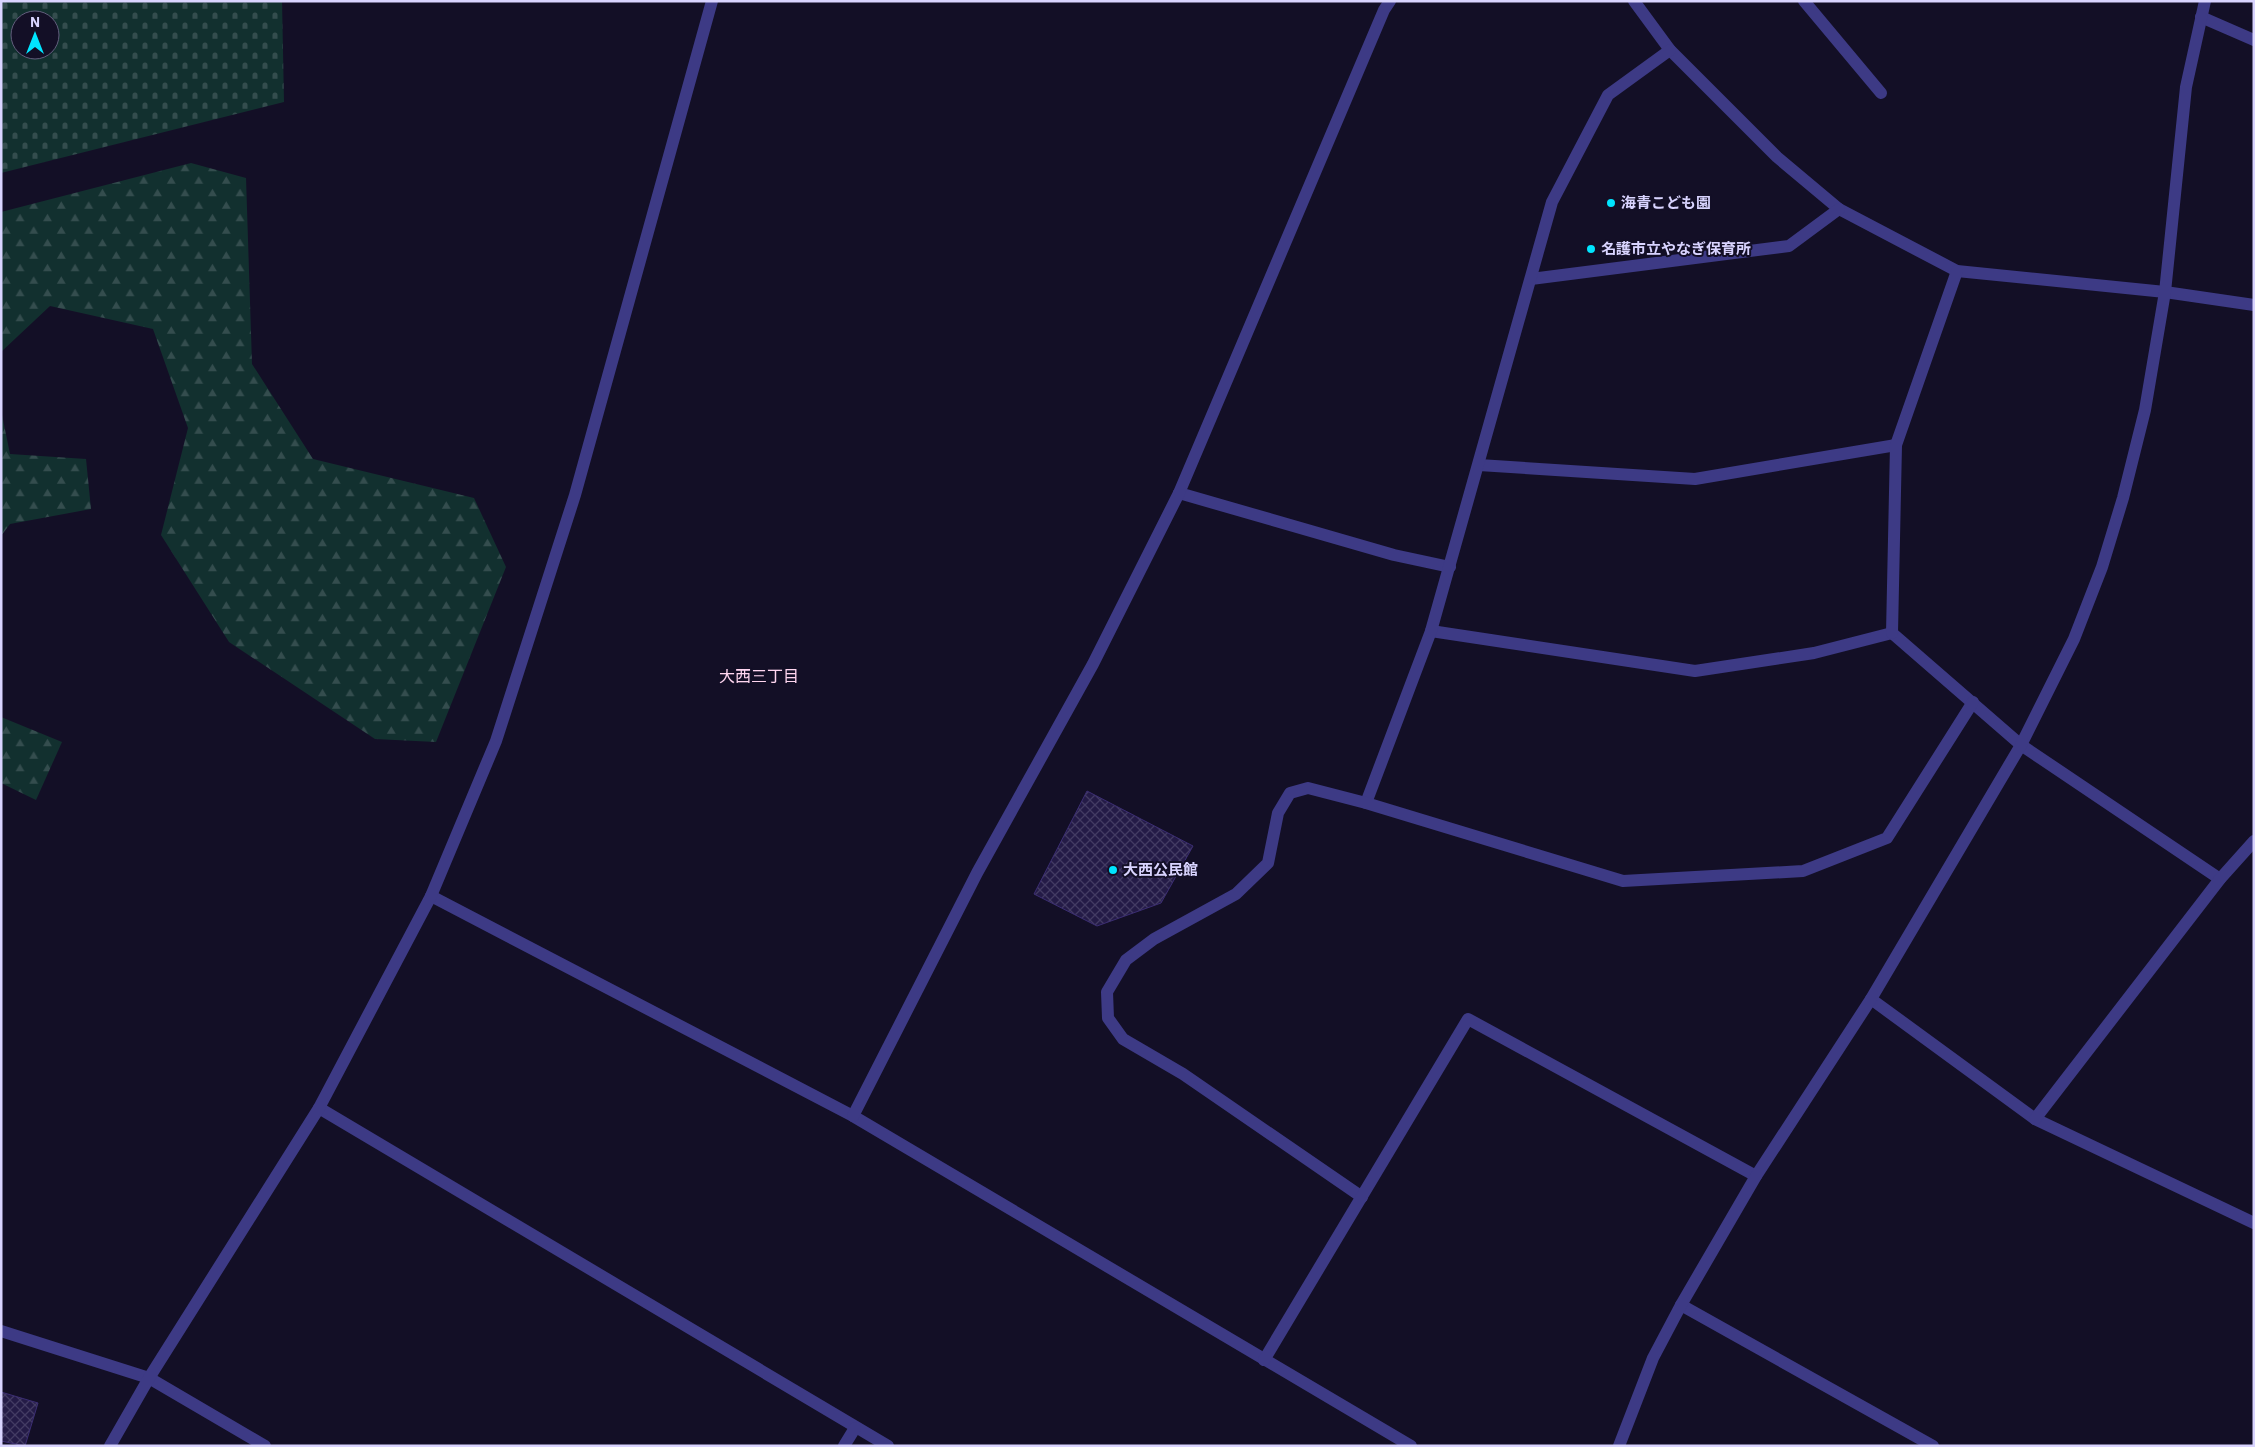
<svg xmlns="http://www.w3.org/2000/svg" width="2255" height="1447" viewBox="0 0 2255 1447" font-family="'IBM Plex Sans','Noto Sans JP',sans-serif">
  <defs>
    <pattern id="forest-firs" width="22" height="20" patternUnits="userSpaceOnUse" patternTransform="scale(1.25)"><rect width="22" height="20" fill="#12302f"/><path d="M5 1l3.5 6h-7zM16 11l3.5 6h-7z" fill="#344d4e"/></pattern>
    <pattern id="cemetery-stones" width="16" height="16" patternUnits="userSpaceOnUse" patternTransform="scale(1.25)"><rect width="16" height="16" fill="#12302f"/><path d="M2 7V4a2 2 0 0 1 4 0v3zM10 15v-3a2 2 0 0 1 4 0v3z" fill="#344d4e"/></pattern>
    <pattern id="building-cross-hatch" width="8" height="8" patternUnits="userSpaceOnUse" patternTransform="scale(1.25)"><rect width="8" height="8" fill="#241b47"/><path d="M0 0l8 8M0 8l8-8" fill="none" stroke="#433b63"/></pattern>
  </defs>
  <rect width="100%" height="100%" fill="#130f26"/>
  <g fill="url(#forest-firs)">
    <path d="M 191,163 L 246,178 L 252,364 L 313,459 L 474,498 L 506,567 L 436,742 L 375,739 L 229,642 L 161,535 L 188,428 L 153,329 L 50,306 L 1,352 L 1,212 Z"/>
    <path d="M 1,410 L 10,454 L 86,459 L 91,509 L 10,524 L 1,536 Z"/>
    <path d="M 1,717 L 62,742 L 36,800 L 1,783 Z"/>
  </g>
  <path fill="url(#cemetery-stones)" fill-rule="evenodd" d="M 1,1 L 282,1 L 284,102 L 1,173 ZM 20,20 L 50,20 L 50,50 L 20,50 Z"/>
  <g fill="url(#building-cross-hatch)" stroke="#3b2d73">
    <path d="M 1087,791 L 1193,846 L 1161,903 L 1097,926 L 1034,894 Z"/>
    <path d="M 1,1392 L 38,1403 L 25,1446 L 1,1441 Z"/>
  </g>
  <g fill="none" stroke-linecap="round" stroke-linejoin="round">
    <g stroke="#3d3a85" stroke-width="12">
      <path d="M 1634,1 L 1670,50 L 1777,157 L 1839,209 L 1957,271 L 2165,292 L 2254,305"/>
      <path d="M 1804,1 L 1881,93"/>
      <path d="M 2201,17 L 2254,40"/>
      <path d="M 1531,279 L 1789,246 L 1839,209"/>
      <path d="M 1479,465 L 1695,479 L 1896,445"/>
      <path d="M 1179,493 L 1394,555 L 1450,567"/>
      <path d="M 1431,631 L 1695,671 L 1814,653 L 1892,633"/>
      <path d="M 1892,633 L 2021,745 L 2220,879"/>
      <path d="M 1892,633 L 1896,445 L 1957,271"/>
      <path d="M 1366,803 L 1431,631 L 1552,202 L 1608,95 L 1670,50"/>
      <path d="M 431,896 L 853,1116 L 1411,1446"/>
      <path d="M 1871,999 L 2035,1119 L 2254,1223"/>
      <path d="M 319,1108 L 888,1446"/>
      <path d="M 853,1116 L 977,873 L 1093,664 L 1179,493 L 1384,10 L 1390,1"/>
      <path d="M 2035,1119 L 2220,879 L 2254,841"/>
      <path d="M 1362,1197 L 1183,1074 L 1123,1039 L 1108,1018 L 1107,992 L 1126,960 L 1154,939 L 1236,894 L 1268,863 L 1278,813 L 1290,793 L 1308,788 L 1366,803 L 1623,881 L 1803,871 L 1887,838 L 1973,702"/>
      <path d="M 1681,1305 L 1933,1446"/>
      <path d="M 1,1331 L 149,1378 L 265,1446"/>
      <path d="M 1264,1360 L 1468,1019 L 1756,1176"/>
      <path d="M 110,1446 L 149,1378 L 319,1108 L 431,896 L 496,741 L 575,495 L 712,1"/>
      <path d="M 844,1446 L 855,1428"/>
      <path d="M 1619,1446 L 1653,1358 L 1681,1305 L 1756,1176 L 1871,999 L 2021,745 L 2074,639 L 2102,567 L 2123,498 L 2145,410 L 2165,292 L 2186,87 L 2205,1"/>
    </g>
  </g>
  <g fill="#00e5ff" stroke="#130f26" stroke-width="2">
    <circle cx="1611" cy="203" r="5"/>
    <circle cx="1591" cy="249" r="5"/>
    <circle cx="1113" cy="870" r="5"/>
  </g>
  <g text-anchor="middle" stroke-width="4" stroke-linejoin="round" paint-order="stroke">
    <g font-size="15" font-weight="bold" fill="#d9d4ff" stroke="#130f26" text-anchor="start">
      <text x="1621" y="208">海青こども園</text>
      <text x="1601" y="254">名護市立やなぎ保育所</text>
      <text x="1123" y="875">大西公民館</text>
    </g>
    <g font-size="16" fill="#ffd6f0" stroke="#130f26">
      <text x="759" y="682">大西三丁目</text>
    </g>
  </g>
  <rect width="2255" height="1447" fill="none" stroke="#d9d4ff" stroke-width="5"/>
  <g transform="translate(35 35)"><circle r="24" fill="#130f26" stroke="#625e7d"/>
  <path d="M0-4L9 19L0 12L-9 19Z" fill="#00e5ff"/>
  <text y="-8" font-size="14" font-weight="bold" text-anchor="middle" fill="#d9d4ff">N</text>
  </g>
</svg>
